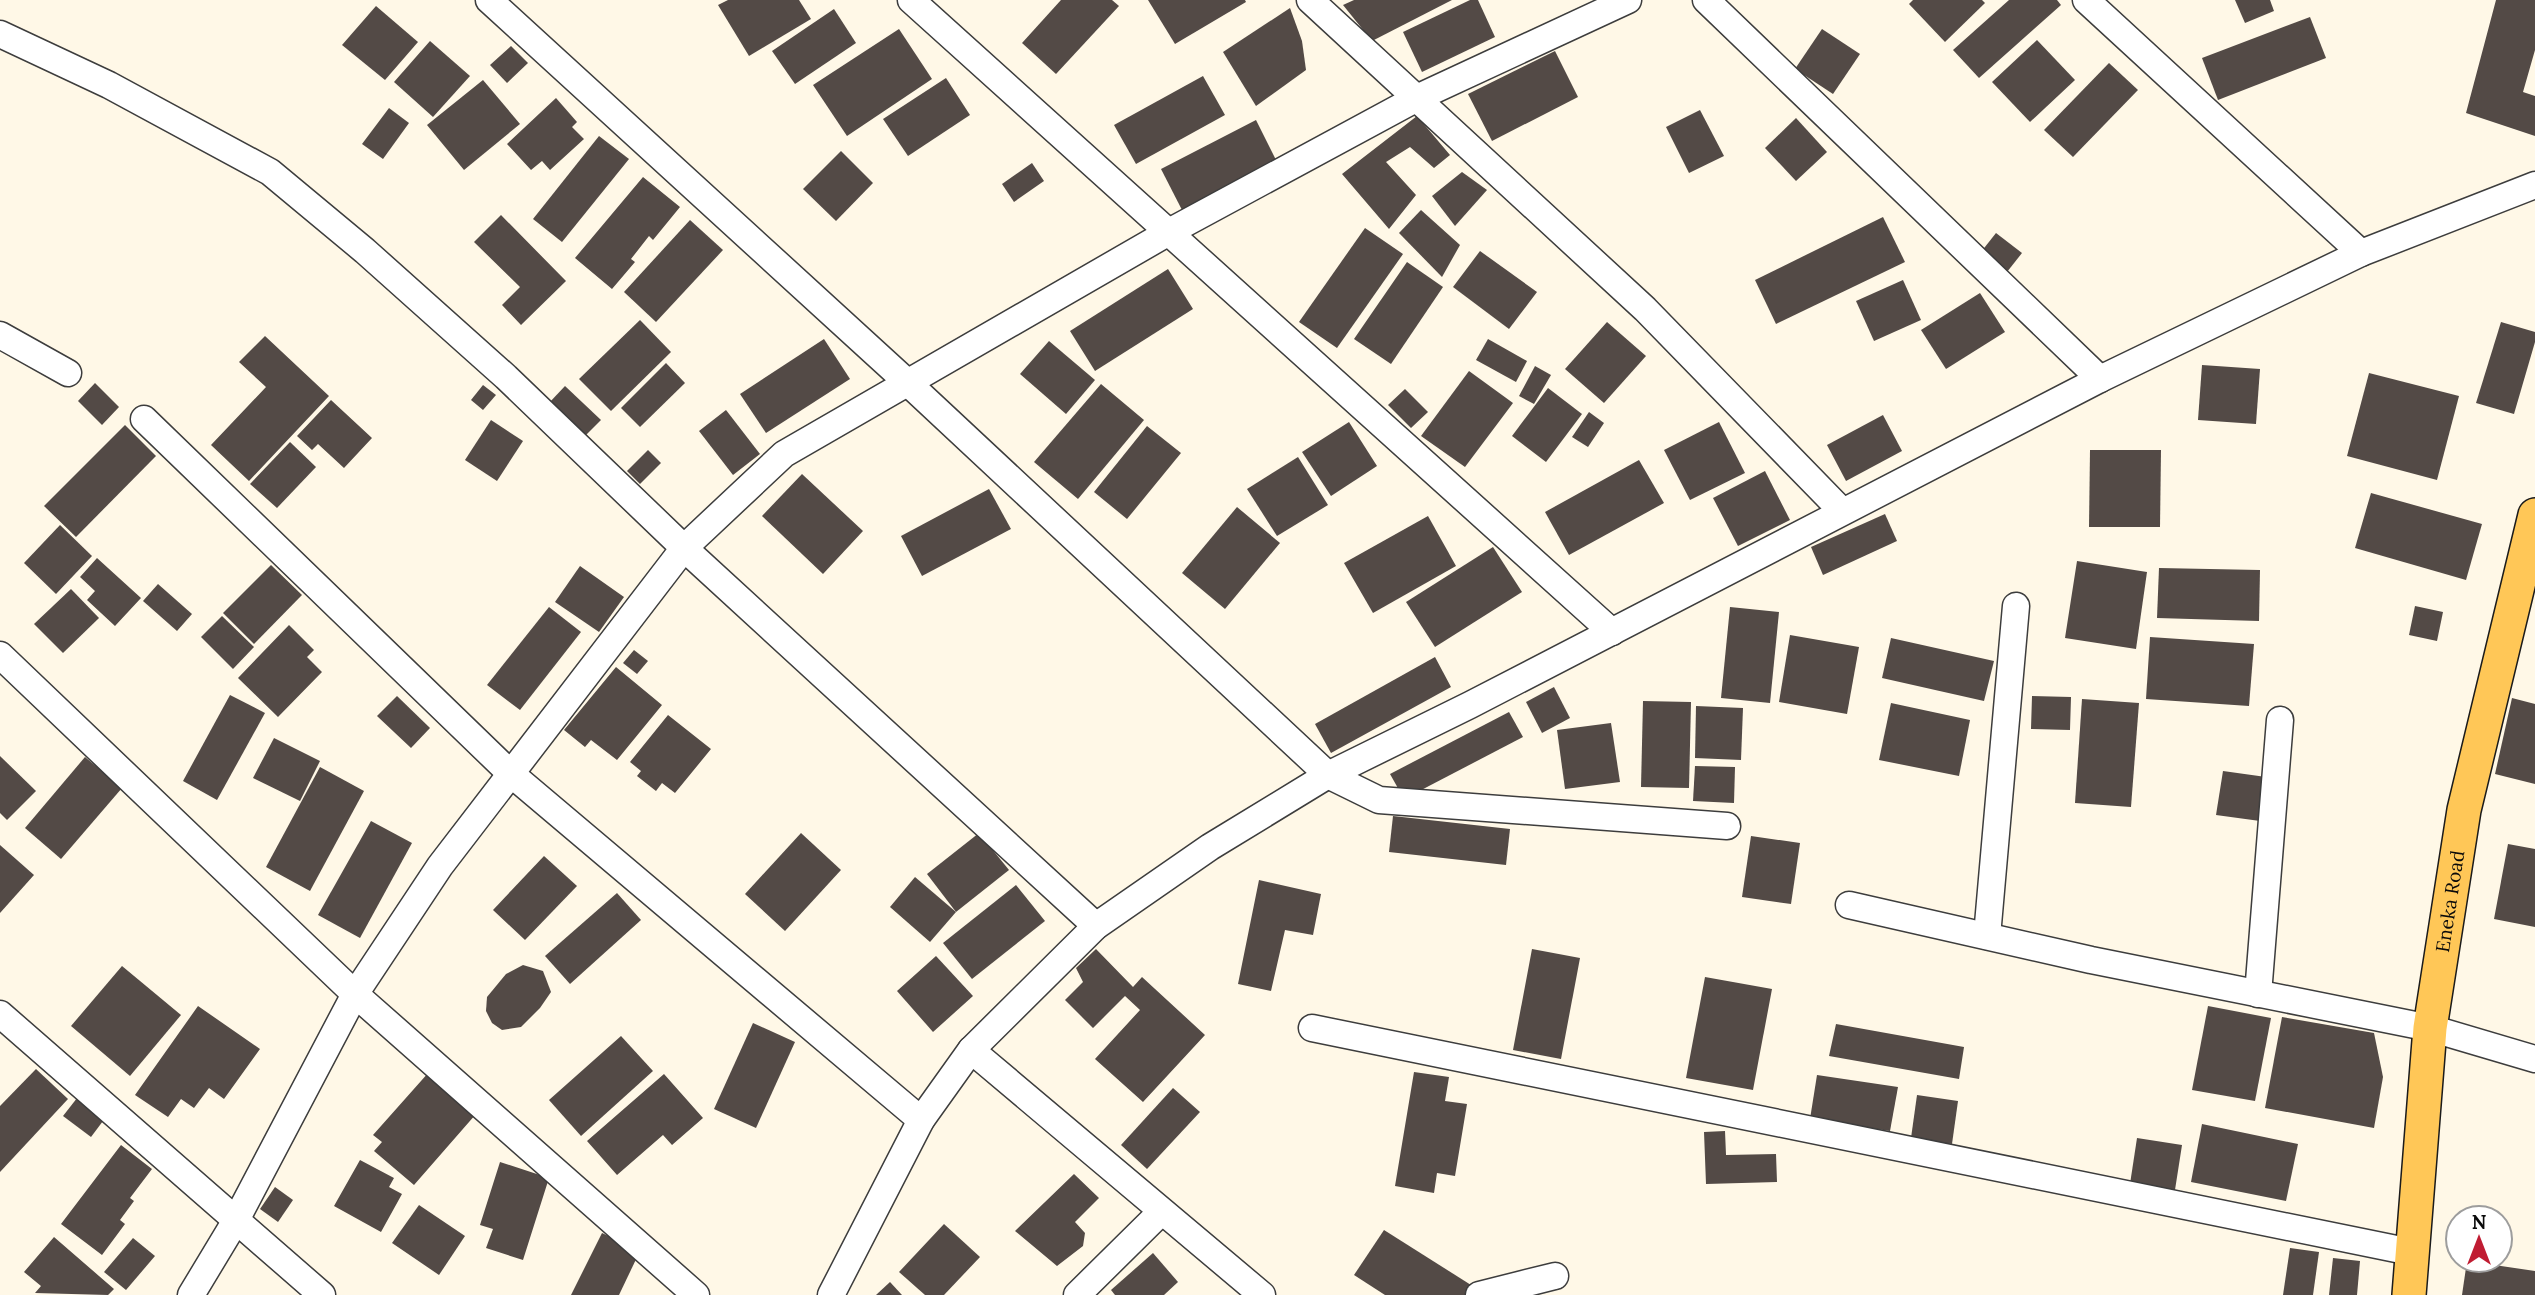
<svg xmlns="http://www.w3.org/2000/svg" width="2535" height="1295" viewBox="0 0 2535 1295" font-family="Lora,serif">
  <rect width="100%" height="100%" fill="#fff8e7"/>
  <g fill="#534a46">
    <path d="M 728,0 L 799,0 L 811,19 L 749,56 L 718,5 Z"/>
    <path d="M 1061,0 L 1112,0 L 1119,6 L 1056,74 L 1022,43 Z"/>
    <path d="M 1148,0 L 1245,0 L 1246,2 L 1175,44 Z"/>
    <path d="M 1354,0 L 1452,0 L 1372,41 L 1343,5 Z"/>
    <path d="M 1470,0 L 1478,0 L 1495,37 L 1422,72 L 1403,32 Z"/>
    <path d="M 1913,0 L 1982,0 L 1985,3 L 1945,42 L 1909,4 Z"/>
    <path d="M 2009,0 L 2057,0 L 2061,5 L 1979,78 L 1953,50 Z"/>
    <path d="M 2235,0 L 2270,0 L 2274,11 L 2245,23 Z"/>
    <path d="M 2496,0 L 2535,0 L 2535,50 L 2523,92 L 2535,96 L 2535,136 L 2466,113 Z"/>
    <path d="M 376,6 L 418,42 L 385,80 L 342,45 Z"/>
    <path d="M 1290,8 L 1302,41 L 1306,70 L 1256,106 L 1223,52 Z"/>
    <path d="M 834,9 L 856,43 L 795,84 L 772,51 Z"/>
    <path d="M 2310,17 L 2326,58 L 2218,100 L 2202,58 Z"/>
    <path d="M 899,29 L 932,79 L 847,136 L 813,85 Z"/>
    <path d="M 1822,29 L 1860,54 L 1833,94 L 1795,69 Z"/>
    <path d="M 2037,40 L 2075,80 L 2030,122 L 1992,82 Z"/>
    <path d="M 430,41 L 470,76 L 433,117 L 394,82 Z"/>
    <path d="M 511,46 L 528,63 L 507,83 L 490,65 Z"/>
    <path d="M 1555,51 L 1578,97 L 1492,141 L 1468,94 Z"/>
    <path d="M 2109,63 L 2138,90 L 2073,157 L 2044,130 Z"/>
    <path d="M 1203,76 L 1225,115 L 1136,164 L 1114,125 Z"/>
    <path d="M 946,78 L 970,115 L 908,156 L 883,119 Z"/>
    <path d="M 483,80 L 520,124 L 464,170 L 427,125 Z"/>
    <path d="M 556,98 L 577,122 L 572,127 L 584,139 L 550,170 L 542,161 L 531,170 L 507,144 Z"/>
    <path d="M 389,108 L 409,123 L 383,159 L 362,144 Z"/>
    <path d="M 1700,110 L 1724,156 L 1689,173 L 1666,127 Z"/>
    <path d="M 1417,116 L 1450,155 L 1434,168 L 1410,147 L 1386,162 L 1416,195 L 1389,229 L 1342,174 Z"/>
    <path d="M 1796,118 L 1827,152 L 1796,181 L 1765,148 Z"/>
    <path d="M 1256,120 L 1277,162 L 1182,210 L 1161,169 Z"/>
    <path d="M 599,136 L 629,159 L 562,242 L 533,219 Z"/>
    <path d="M 841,151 L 873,183 L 836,221 L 803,189 Z"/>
    <path d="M 1032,163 L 1044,181 L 1014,202 L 1002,184 Z"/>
    <path d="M 1462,172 L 1487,190 L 1455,226 L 1432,196 Z"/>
    <path d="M 643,177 L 680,207 L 653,240 L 649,236 L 631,259 L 635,262 L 612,289 L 575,258 Z"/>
    <path d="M 1421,210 L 1460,245 L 1442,277 L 1399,233 Z"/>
    <path d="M 501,215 L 566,281 L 521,325 L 502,305 L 520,287 L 474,242 Z"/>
    <path d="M 1883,217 L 1905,262 L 1776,324 L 1755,280 Z"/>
    <path d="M 690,220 L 723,250 L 656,322 L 624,292 Z"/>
    <path d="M 1365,228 L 1403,254 L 1337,348 L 1299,322 Z"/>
    <path d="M 1996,233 L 2022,253 L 2007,272 L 1981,252 Z"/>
    <path d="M 1480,251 L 1537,292 L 1509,329 L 1453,287 Z"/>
    <path d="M 1407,262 L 1443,287 L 1391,364 L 1354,339 Z"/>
    <path d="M 1168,269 L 1193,309 L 1095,371 L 1070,331 Z"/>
    <path d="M 1903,280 L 1921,320 L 1874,341 L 1856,301 Z"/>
    <path d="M 1980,293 L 2005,332 L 1946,369 L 1921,330 Z"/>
    <path d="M 640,320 L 671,352 L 611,411 L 579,379 Z"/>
    <path d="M 1607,322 L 1646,356 L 1604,403 L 1565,369 Z"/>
    <path d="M 2501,322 L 2535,332 L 2535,342 L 2514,414 L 2476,403 Z"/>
    <path d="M 265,336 L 329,396 L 249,481 L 211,445 L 266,387 L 239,362 Z"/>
    <path d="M 824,339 L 850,379 L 766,433 L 740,394 Z"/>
    <path d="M 1488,339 L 1527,361 L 1516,382 L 1476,360 Z"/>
    <path d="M 1049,341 L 1095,380 L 1066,414 L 1020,374 Z"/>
    <path d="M 666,363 L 685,383 L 640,427 L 621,408 Z"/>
    <path d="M 2202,365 L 2260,369 L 2256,424 L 2198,420 Z"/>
    <path d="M 1535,366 L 1551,375 L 1534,404 L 1519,396 Z"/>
    <path d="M 1469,371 L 1513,403 L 1465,467 L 1421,436 Z"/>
    <path d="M 2369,373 L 2459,396 L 2437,480 L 2347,456 Z"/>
    <path d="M 95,383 L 119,407 L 102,425 L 78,401 Z"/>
    <path d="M 1101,384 L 1144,420 L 1078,499 L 1034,462 Z"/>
    <path d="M 483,385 L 496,395 L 483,410 L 471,400 Z"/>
    <path d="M 565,386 L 601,420 L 585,436 L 549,403 Z"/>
    <path d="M 1548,388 L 1582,414 L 1546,462 L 1512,436 Z"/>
    <path d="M 1405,389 L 1428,412 L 1411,428 L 1388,405 Z"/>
    <path d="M 331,400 L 372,438 L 344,468 L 318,444 L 312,450 L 297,436 Z"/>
    <path d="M 726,410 L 760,454 L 733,475 L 699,431 Z"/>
    <path d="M 1589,412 L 1604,423 L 1588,447 L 1572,437 Z"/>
    <path d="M 1883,415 L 1902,451 L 1846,481 L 1827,445 Z"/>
    <path d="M 491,420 L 523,441 L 497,481 L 465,460 Z"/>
    <path d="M 1349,422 L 1377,466 L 1331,496 L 1302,452 Z"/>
    <path d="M 1719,422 L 1745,473 L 1690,500 L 1664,450 Z"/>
    <path d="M 125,425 L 156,456 L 76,537 L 44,506 Z"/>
    <path d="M 1147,426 L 1181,453 L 1127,519 L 1094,492 Z"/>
    <path d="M 290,442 L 316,467 L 277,508 L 250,484 Z"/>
    <path d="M 648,450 L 661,463 L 640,484 L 627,471 Z"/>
    <path d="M 2090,450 L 2161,450 L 2160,527 L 2089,527 Z"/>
    <path d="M 1298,457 L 1328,505 L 1277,536 L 1247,489 Z"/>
    <path d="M 1639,460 L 1664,503 L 1569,555 L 1545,512 Z"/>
    <path d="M 1765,471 L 1790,520 L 1738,546 L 1713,498 Z"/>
    <path d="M 802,474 L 863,531 L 823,574 L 762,516 Z"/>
    <path d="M 989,489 L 1011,529 L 922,576 L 901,536 Z"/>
    <path d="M 2371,493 L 2482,524 L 2466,580 L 2355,548 Z"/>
    <path d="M 1237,507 L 1280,543 L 1225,609 L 1182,573 Z"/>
    <path d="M 1885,514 L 1897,541 L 1823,575 L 1811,547 Z"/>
    <path d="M 1428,516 L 1456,566 L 1373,613 L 1344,563 Z"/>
    <path d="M 60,525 L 92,556 L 56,594 L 24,563 Z"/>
    <path d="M 1493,547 L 1522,592 L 1435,647 L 1406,602 Z"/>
    <path d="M 97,558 L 141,598 L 115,626 L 87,600 L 95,591 L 80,577 Z"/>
    <path d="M 2077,561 L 2147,572 L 2136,649 L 2065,638 Z"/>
    <path d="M 271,565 L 302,595 L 254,644 L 223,613 Z"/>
    <path d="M 580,566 L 624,597 L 599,632 L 555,602 Z"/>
    <path d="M 2159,568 L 2260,570 L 2259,621 L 2157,618 Z"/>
    <path d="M 158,584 L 192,614 L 177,631 L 143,601 Z"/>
    <path d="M 71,589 L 99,618 L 63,653 L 34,624 Z"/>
    <path d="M 2415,606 L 2443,612 L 2437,641 L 2409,635 Z"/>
    <path d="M 549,607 L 581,632 L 520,710 L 487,685 Z"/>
    <path d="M 1730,607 L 1779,612 L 1770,703 L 1721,698 Z"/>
    <path d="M 222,616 L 254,647 L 233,669 L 201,637 Z"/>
    <path d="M 289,625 L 314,650 L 307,657 L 322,672 L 278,717 L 238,678 Z"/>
    <path d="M 1790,635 L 1859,647 L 1847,714 L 1779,702 Z"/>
    <path d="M 2150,637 L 2254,644 L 2249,706 L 2146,699 Z"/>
    <path d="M 1891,638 L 1994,661 L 1984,701 L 1882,678 Z"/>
    <path d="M 634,650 L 648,661 L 637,674 L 623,663 Z"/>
    <path d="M 1435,657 L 1451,687 L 1331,753 L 1315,724 Z"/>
    <path d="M 616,667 L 662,705 L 617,760 L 591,740 L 585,747 L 564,730 Z"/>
    <path d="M 1554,687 L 1570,718 L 1542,733 L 1526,702 Z"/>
    <path d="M 230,695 L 265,713 L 217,800 L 183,781 Z"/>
    <path d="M 397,696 L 430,728 L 411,748 L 377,716 Z"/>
    <path d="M 2032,696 L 2071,697 L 2070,730 L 2031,729 Z"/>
    <path d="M 2512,698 L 2535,704 L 2535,784 L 2495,774 Z"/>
    <path d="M 2082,699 L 2139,703 L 2131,807 L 2075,803 Z"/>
    <path d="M 1643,701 L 1691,702 L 1689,788 L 1641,787 Z"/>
    <path d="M 1891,703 L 1970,720 L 1959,776 L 1879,760 Z"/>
    <path d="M 1696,706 L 1743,708 L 1741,760 L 1695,758 Z"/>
    <path d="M 1509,712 L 1523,737 L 1404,799 L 1390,774 Z"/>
    <path d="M 668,715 L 711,749 L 675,793 L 662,783 L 656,791 L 637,776 L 641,771 L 630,762 Z"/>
    <path d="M 1611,723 L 1620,782 L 1565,789 L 1557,730 Z"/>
    <path d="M 274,738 L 320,761 L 300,801 L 253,778 Z"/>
    <path d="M 0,756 L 36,791 L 7,820 L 0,813 Z"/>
    <path d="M 85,757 L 122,788 L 61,859 L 25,828 Z"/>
    <path d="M 1695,766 L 1735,767 L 1734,803 L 1693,801 Z"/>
    <path d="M 320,767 L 364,791 L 310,891 L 266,867 Z"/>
    <path d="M 2223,771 L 2266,777 L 2260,821 L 2216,815 Z"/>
    <path d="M 1393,816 L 1510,829 L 1506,865 L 1389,852 Z"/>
    <path d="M 371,821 L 412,843 L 360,938 L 318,915 Z"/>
    <path d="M 801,833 L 841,870 L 785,931 L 745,894 Z"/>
    <path d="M 979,833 L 1009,870 L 956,912 L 927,874 Z"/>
    <path d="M 1751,836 L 1800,843 L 1791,904 L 1742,897 Z"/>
    <path d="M 2508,844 L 2535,849 L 2535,927 L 2494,919 Z"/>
    <path d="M 0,845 L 34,875 L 0,913 Z"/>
    <path d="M 544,856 L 577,886 L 525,940 L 493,910 Z"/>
    <path d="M 915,877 L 956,912 L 930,942 L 890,907 Z"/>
    <path d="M 1259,880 L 1321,894 L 1313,935 L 1285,930 L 1271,991 L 1238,984 Z"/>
    <path d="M 1016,885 L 1045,921 L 972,979 L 943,943 Z"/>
    <path d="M 617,893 L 641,920 L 570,984 L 545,956 Z"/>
    <path d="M 1096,949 L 1133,987 L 1142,977 L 1205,1035 L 1143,1102 L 1095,1059 L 1140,1010 L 1125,996 L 1093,1028 L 1065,1000 L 1083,982 L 1076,968 Z"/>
    <path d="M 1532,949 L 1580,958 L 1561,1059 L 1513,1050 Z"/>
    <path d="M 936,956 L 973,996 L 933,1032 L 897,991 Z"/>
    <path d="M 523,965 L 543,971 L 551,992 L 540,1008 L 521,1027 L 502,1030 L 492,1023 L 486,1011 L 487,997 L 506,974 Z"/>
    <path d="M 122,966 L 181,1015 L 130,1076 L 71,1026 Z"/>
    <path d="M 1705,977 L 1772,989 L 1753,1090 L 1686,1078 Z"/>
    <path d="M 198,1006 L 260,1049 L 224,1099 L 209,1088 L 194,1108 L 181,1099 L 168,1117 L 135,1095 Z"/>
    <path d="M 2208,1006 L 2271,1018 L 2255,1101 L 2192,1090 Z"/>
    <path d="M 2282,1017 L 2374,1033 L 2383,1077 L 2374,1128 L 2265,1108 Z"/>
    <path d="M 753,1023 L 795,1042 L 756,1128 L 714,1109 Z"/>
    <path d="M 1836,1024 L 1964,1047 L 1959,1079 L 1829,1056 Z"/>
    <path d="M 621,1036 L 653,1071 L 581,1136 L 549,1100 Z"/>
    <path d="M 36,1069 L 68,1099 L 0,1172 L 0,1106 Z"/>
    <path d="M 429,1072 L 476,1114 L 414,1185 L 374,1151 L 382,1142 L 373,1135 Z"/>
    <path d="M 1414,1072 L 1449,1077 L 1445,1101 L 1467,1104 L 1455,1176 L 1437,1173 L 1434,1193 L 1395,1186 Z"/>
    <path d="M 664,1074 L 703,1118 L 672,1145 L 663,1135 L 617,1175 L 587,1141 Z"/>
    <path d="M 1817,1075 L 1898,1087 L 1890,1131 L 1810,1119 Z"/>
    <path d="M 1173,1088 L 1200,1112 L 1147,1169 L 1121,1145 Z"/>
    <path d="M 81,1093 L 109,1113 L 91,1137 L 63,1116 Z"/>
    <path d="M 1917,1095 L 1958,1101 L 1952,1144 L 1911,1138 Z"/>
    <path d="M 2202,1124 L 2298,1144 L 2286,1201 L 2191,1182 Z"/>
    <path d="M 1725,1131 L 1726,1155 L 1776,1154 L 1777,1182 L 1706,1184 L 1704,1132 Z"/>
    <path d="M 2137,1138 L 2182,1145 L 2175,1190 L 2130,1184 Z"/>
    <path d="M 121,1145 L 152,1169 L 130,1198 L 134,1201 L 120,1220 L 125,1224 L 102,1255 L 61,1224 Z"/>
    <path d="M 360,1160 L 394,1178 L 389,1187 L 402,1194 L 381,1232 L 334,1206 Z"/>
    <path d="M 500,1162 L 549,1178 L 523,1260 L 486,1248 L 493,1229 L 480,1225 Z"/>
    <path d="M 1074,1174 L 1099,1198 L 1075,1222 L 1085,1233 L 1083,1246 L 1057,1266 L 1015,1231 Z"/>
    <path d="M 275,1187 L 293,1200 L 278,1222 L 260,1209 Z"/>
    <path d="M 419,1205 L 465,1236 L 439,1275 L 392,1243 Z"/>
    <path d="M 944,1224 L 980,1257 L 944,1295 L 925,1295 L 899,1272 Z"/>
    <path d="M 1384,1230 L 1471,1285 L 1465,1295 L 1385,1295 L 1354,1275 Z"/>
    <path d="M 602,1233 L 640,1251 L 619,1295 L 571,1295 Z"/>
    <path d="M 54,1237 L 114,1289 L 108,1295 L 35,1293 L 41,1286 L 24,1272 Z"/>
    <path d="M 133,1238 L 155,1256 L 126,1290 L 104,1272 Z"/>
    <path d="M 2290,1248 L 2319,1252 L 2313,1295 L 2283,1295 Z"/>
    <path d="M 1153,1253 L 1178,1282 L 1164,1295 L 1115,1295 L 1111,1290 Z"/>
    <path d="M 2333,1258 L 2360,1261 L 2357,1295 L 2329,1295 Z"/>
    <path d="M 2467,1261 L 2535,1271 L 2535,1295 L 2462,1295 Z"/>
    <path d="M 890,1282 L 902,1295 L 876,1295 Z"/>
  </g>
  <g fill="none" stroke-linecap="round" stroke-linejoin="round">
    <g stroke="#3d3d3d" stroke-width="29">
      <g id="minor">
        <path d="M 489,0 L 908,383 L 1328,775 L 1379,800 L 1727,826"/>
        <path d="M 911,0 L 1612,632"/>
        <path d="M 1310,0 L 1645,309 L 1842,511"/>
        <path d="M 1706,0 L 2100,379"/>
        <path d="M 2086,0 L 2361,253"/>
        <path d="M 0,34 L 109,85 L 270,172 L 365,251 L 506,377 L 684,548 L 1096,926"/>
        <path d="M 0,335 L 68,373"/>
        <path d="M 144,419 L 510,773 L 921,1120"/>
        <path d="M 0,655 L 355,994 L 696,1295"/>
        <path d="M 1849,905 L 2091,960 L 2430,1028 L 2535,1059"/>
        <path d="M 1987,936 L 2016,606"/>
        <path d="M 2258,994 L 2280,720"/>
        <path d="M 0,1014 L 322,1295"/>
        <path d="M 1312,1028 L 2411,1252"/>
        <path d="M 971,1050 L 1262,1295"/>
        <path d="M 191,1295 L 235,1222 L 355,994 L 440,866 L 684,548 L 784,454 L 1169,232 L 1419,97 L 1628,0"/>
        <path d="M 831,1295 L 921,1120 L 971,1050 L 1096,926 L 1210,847 L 1328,775 L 1470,705 L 2100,379 L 2361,253 L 2535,185"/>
        <path d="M 1077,1295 L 1161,1212"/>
        <path d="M 1479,1295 L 1555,1276"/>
      </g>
    </g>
    <g stroke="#1b1b1b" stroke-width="36">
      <g id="major">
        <path id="s1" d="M 2409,1295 L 2430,1028 L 2464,810 L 2535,515"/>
      </g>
    </g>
    <use href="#minor" stroke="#fff" stroke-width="26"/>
    <use href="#major" stroke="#ffc757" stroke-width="33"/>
  </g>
  <g text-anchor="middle" stroke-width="7" stroke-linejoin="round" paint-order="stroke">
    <g font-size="19" fill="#0a0a0a" stroke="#fff">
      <text dy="7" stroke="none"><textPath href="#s1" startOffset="396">Eneka Road</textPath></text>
    </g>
  </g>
  <g transform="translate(2479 1239)"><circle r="33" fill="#ffffff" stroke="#9d9d9d" stroke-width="2"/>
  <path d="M0-5L12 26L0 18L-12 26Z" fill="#c01c32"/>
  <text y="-10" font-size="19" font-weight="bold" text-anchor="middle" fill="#0a0a0a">N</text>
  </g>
</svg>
